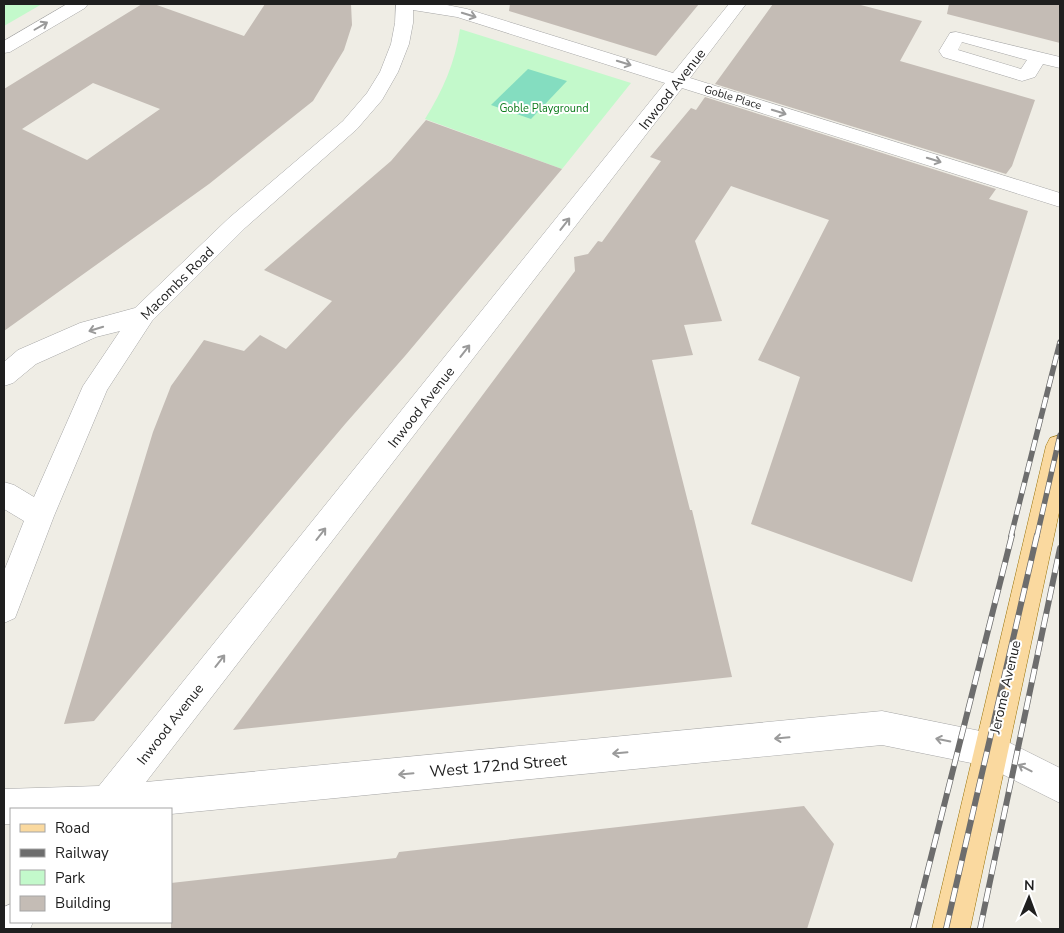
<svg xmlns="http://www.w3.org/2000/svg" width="1064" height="933" viewBox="0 0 1064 933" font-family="'Nunito Sans',sans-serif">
  <rect width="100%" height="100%" fill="#efede5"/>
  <g fill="#c3f9cb">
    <path d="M 4,4 L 42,4 L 4,26 Z"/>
    <path d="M 460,29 L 631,83 L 562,169 L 425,119 C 443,90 455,63 460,29 Z"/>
  </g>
  <path fill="#84ddc0" d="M 528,69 L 567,81 L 531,119 L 491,105 Z"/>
  <g fill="#c4bcb5" fill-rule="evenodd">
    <path d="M 142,4 L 154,4 L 244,36 L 265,4 L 351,4 L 352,25 L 344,50 L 313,101 L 209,184 L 4,331 L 4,89 ZM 93,83 L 160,109 L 87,160 L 22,129 Z"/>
    <path d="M 510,4 L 699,4 L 656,56 L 509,11 Z"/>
    <path d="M 773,4 L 857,4 L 922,21 L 900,61 L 1035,100 L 1012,166 L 1006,174 L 715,84 Z"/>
    <path d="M 949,4 L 1060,4 L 1060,43 L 947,14 Z"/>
    <path d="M 705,97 L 996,189 L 989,199 L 1028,211 L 912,582 L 751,524 L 800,377 L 758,360 L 829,220 L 731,186 L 695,241 L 722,321 L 684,325 L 693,355 L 652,360 L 690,510 L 692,510 L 732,677 L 233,730 L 575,271 L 574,257 L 588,254 L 598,241 L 602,242 L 661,161 L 650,157 L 691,108 L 696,110 Z"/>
    <path d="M 426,120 L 562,169 L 405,356 L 346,423 L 94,721 L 64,724 L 153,432 L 171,386 L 204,340 L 244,351 L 260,335 L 286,349 L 332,301 L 264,270 L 391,161 Z"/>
    <path d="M 804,806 L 834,844 L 807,929 L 171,929 L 171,883 L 396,858 L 399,852 Z"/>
  </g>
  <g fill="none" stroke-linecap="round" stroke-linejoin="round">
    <g stroke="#a6a6a6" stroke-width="1">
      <g id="minor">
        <path d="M 67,4 L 88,4 L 85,8 L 10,52 L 4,53 L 4,41 Z"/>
        <path d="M 396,4 L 442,4 L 467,9 L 673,73 L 729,4 L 746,4 L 690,78 L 1060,193 L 1060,207 L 682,88 L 146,782 L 882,711 L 990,733 L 1060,768 L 1060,803 L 986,766 L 882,745 L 171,814 L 171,809 L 11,809 L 11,824 L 4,824 L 4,789 L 99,786 L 665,83 L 457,17 L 413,10 L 413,23 L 409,44 L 398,72 L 382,100 L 357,129 L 245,228 L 152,321 L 107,390 L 54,516 L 15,618 L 4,623 L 4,571 L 24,521 L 4,509 L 4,482 L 14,485 L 34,497 L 83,386 L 120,331 L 96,337 L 36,364 L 13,383 L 4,386 L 4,362 L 18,350 L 80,323 L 135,308 L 229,218 L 343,121 L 367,93 L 380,72 L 391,44 L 395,23 Z"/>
        <path d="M 956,32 L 1060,57 L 1060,68 L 1043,64 L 1035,77 L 1022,81 L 943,57 L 939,51 L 950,33 ZM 962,42 L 1027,60 L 1021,69 L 958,50 Z"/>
        <path d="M 11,904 L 11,922 L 33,922 L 30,929 L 4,929 L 4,907 Z"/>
      </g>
    </g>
    <g stroke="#976f03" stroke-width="1">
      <path id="major" d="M 1060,435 L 1060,508 L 970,929 L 932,929 L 1046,446 L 1050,438 Z"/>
    </g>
    <use href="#minor" fill="#fff" fill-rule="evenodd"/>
    <use href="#major" fill="#fad99f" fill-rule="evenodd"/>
    <g stroke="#6d6d6d" stroke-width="5.5">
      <g id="rail-far1">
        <path d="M 1011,536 L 1060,342"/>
        <path d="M 1037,536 L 1060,435"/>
      </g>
    </g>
    <g stroke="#6d6d6d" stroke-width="6">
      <g id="rail">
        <path d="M 913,929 L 1012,535"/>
        <path d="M 946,929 L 1037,535"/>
        <path d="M 980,929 L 1060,548"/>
      </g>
    </g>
    <use href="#rail-far1" stroke="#fff" stroke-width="4" stroke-dasharray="11" stroke-linecap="butt"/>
    <use href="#rail" stroke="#fff" stroke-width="4.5" stroke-dasharray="14" stroke-linecap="butt"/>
  </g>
  <defs><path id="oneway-shaft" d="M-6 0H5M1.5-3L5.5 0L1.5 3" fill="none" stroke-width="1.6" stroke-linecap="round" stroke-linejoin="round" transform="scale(1.25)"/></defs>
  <g stroke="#9a9a9a">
    <use href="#oneway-shaft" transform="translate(469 15) rotate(17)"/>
    <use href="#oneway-shaft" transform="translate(41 26) rotate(-30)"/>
    <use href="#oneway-shaft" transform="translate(624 63) rotate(17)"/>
    <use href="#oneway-shaft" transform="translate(779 112) rotate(17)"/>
    <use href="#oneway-shaft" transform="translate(934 160) rotate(17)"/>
    <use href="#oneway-shaft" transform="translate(565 224) rotate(-52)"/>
    <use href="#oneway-shaft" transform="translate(96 329) rotate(163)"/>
    <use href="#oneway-shaft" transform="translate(465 351) rotate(-52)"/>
    <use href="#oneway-shaft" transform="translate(321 534) rotate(-52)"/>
    <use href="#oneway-shaft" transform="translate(220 661) rotate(-52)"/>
    <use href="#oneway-shaft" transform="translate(782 738) rotate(175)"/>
    <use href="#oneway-shaft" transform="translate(943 740) rotate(-169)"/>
    <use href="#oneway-shaft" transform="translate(620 753) rotate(175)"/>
    <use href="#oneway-shaft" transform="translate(1025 768) rotate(-153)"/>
    <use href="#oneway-shaft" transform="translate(406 774) rotate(175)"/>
  </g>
  <g text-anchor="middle" stroke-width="4" stroke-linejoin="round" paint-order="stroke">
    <g font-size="11" fill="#1f1f1f" stroke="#fff">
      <text transform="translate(733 97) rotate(17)" y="4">Goble Place</text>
    </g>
    <g font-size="11" fill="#0d7c1d" stroke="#fff">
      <text x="544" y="112">Goble Playground</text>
    </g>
    <g font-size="14" fill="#1f1f1f" stroke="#fff">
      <text transform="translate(672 89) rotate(-52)" y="5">Inwood Avenue</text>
      <text transform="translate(177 283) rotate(-45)" y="5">Macombs Road</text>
      <text transform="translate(421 407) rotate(-52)" y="5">Inwood Avenue</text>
      <text transform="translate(1005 687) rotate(-77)" y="5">Jerome Avenue</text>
      <text transform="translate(170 724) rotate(-52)" y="5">Inwood Avenue</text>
    </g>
    <g font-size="16" fill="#1f1f1f" stroke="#fff">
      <text transform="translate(498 765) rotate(-5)" y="6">West 172nd Street</text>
    </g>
  </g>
  <rect width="1064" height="933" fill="none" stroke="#1f1f1f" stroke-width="10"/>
  <rect x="10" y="808" width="162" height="115" fill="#ffffff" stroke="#a5a5a5"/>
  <rect x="20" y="824" width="25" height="8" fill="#fad99f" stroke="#a5a5a5"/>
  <text x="55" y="833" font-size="15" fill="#1f1f1f">Road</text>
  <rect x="20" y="849" width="25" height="8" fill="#6d6d6d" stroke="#a5a5a5"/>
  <text x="55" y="858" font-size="15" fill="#1f1f1f">Railway</text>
  <rect x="20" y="870" width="25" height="15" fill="#c3f9cb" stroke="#a5a5a5"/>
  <text x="55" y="883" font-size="15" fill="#1f1f1f">Park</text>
  <rect x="20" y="896" width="25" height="15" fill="#c4bcb5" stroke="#a5a5a5"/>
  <text x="55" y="908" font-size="15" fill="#1f1f1f">Building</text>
  <g transform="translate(1029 898) rotate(1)" stroke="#ffffff" stroke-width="4" paint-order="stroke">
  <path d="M0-4L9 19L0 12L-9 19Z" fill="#1f1f1f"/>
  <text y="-8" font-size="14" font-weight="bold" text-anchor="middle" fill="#1f1f1f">N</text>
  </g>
</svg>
